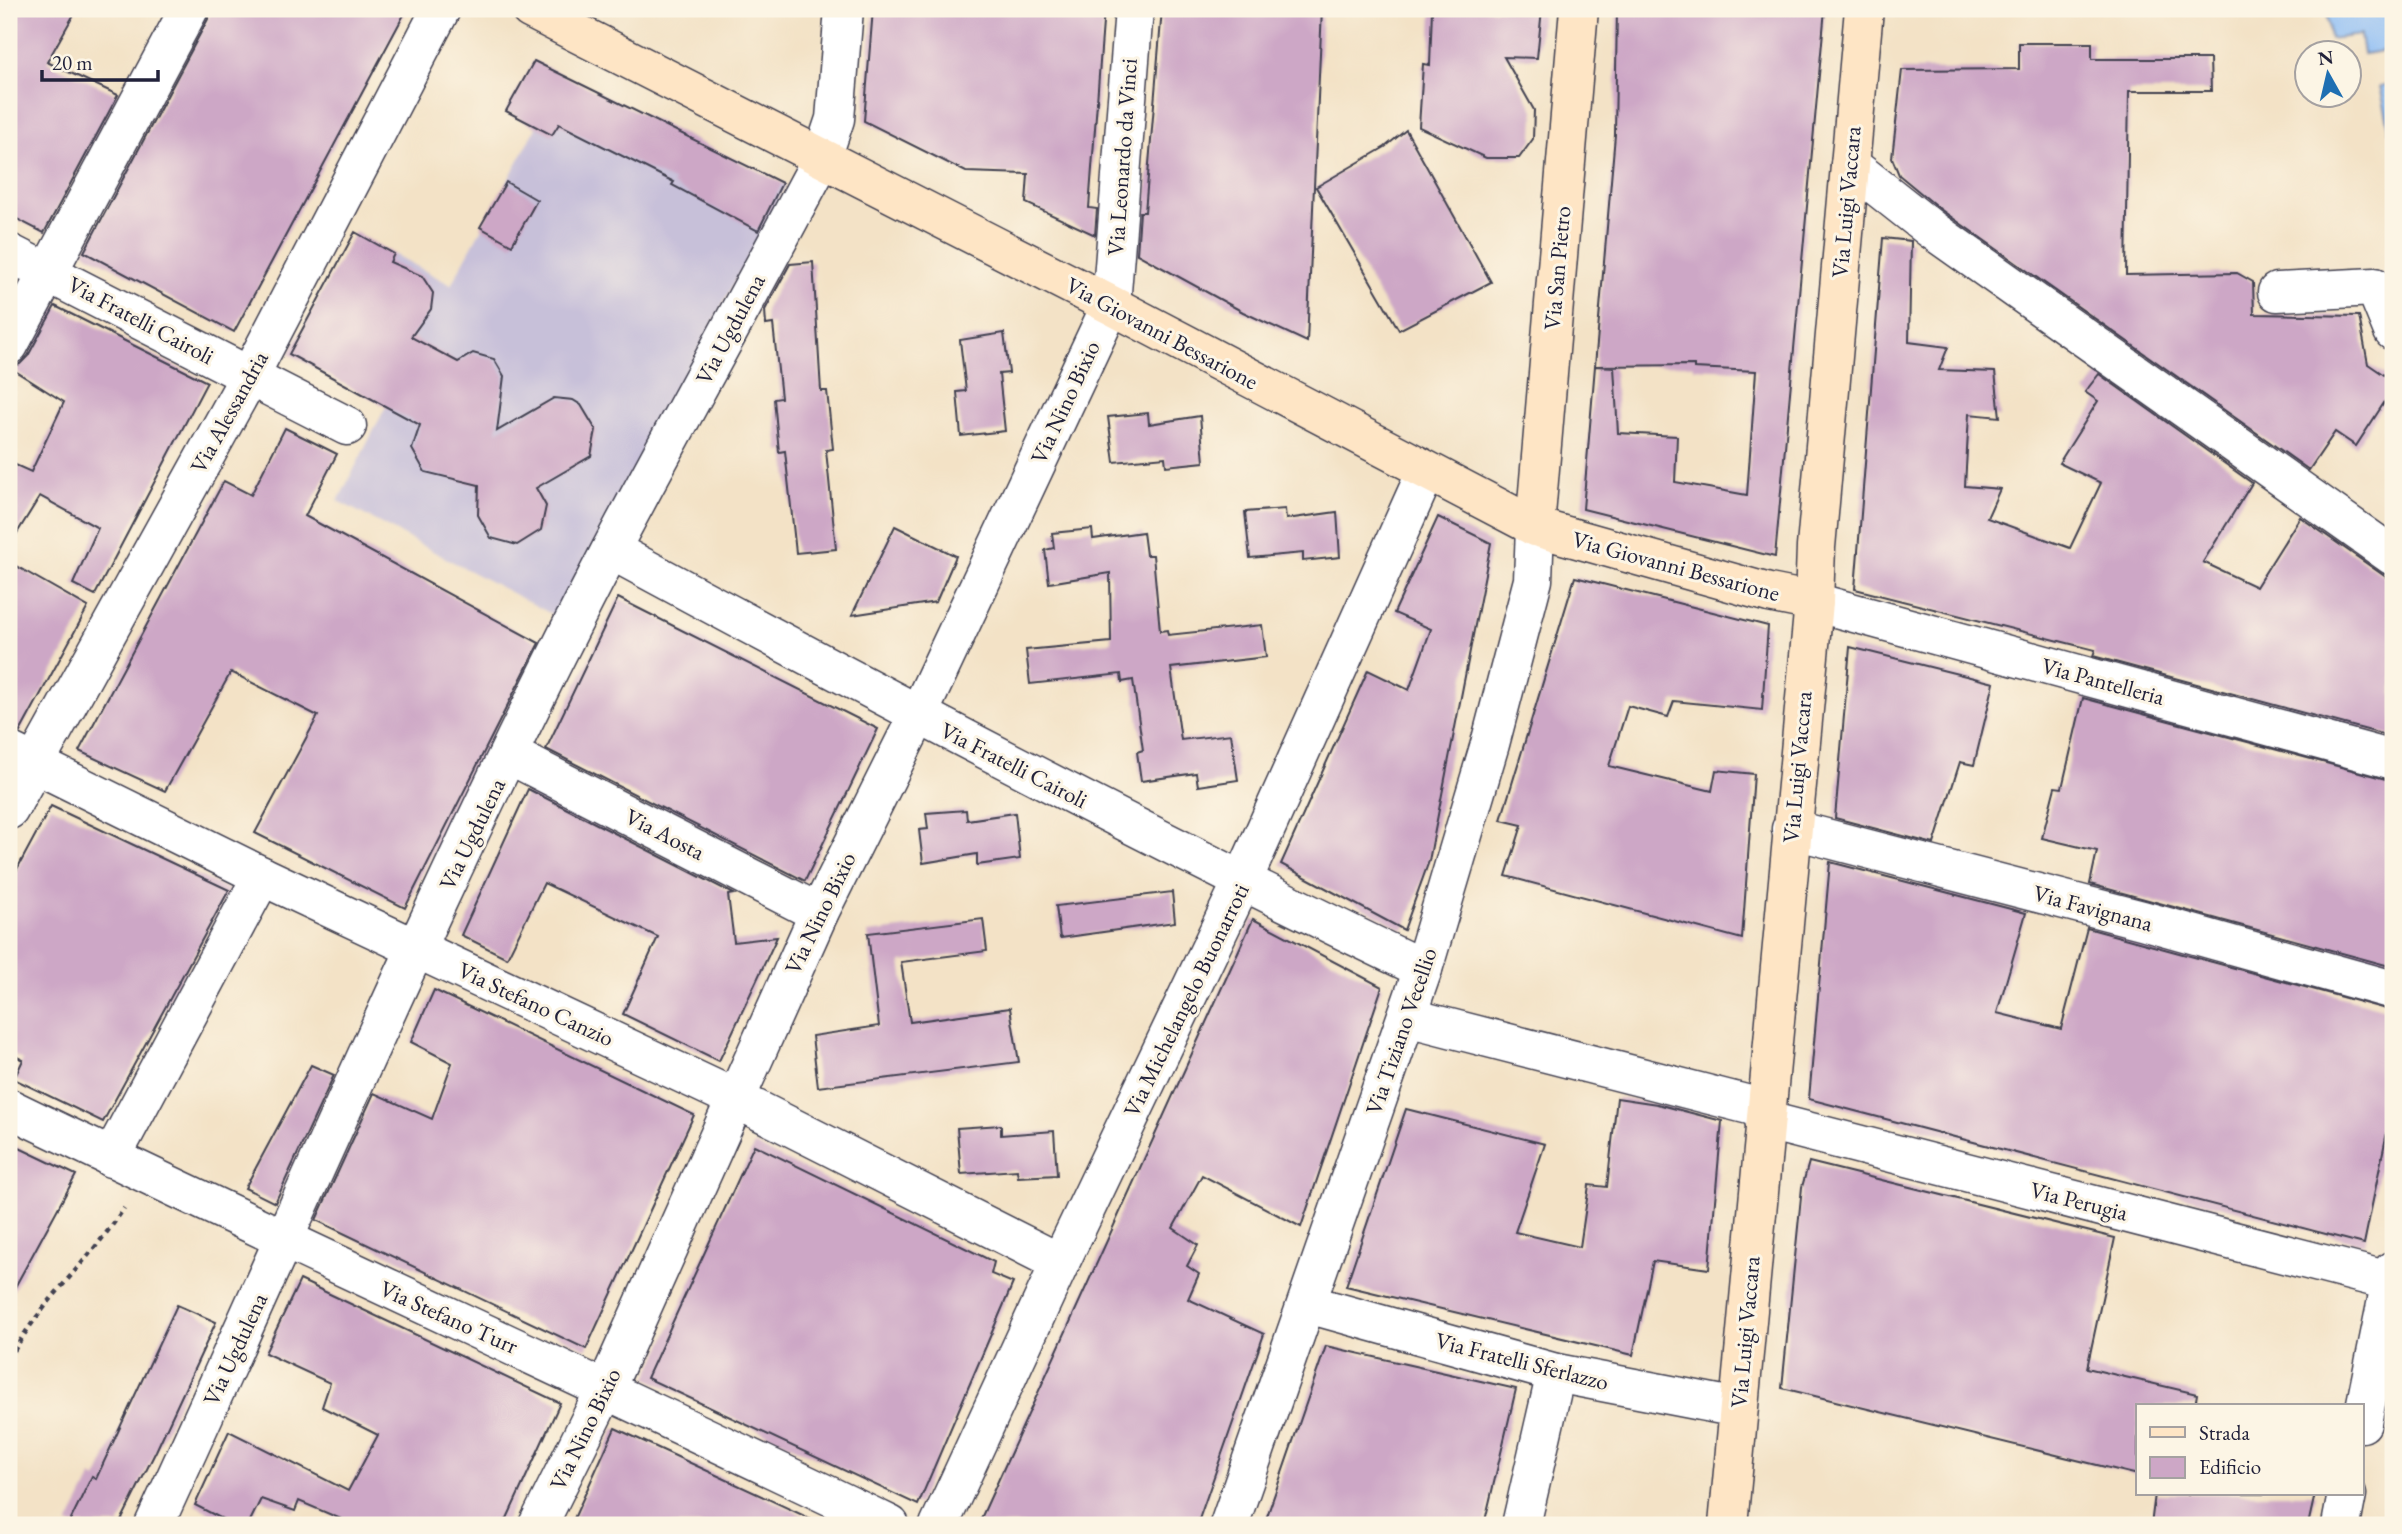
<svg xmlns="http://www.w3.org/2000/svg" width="2402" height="1534" viewBox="0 0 2402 1534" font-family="'EB Garamond',serif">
  <rect width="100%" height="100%" fill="#fcf5e5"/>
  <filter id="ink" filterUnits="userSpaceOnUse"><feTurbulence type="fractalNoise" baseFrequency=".0143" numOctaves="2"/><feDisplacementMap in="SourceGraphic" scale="14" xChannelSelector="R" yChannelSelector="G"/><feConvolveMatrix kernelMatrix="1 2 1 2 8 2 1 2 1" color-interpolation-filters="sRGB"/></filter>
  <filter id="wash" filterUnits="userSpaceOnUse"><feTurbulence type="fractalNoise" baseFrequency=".00686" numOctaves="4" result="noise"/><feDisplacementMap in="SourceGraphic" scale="28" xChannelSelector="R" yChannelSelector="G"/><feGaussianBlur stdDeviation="1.57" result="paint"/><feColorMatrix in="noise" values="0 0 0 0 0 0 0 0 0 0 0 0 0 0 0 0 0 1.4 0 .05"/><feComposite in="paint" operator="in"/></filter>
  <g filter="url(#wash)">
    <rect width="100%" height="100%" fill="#f3e2c6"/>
    <path fill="#c7c0d9" d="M 534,61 L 786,185 L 557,617 L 338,501 L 419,341 L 362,310 L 394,254 L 451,285 L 534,132 L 536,127 L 506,111 Z"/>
    <path fill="#89bbf6" stroke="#566e98" stroke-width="2" d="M 2326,9 L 2393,9 L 2393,130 L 2390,131 L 2380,86 L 2390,84 L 2384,51 L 2363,54 L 2360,35 L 2330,39 Z"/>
    <g id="blocks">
      <g fill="#cda7c6">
        <path d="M 9,9 L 77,9 L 47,62 L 118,95 L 44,233 L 9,215 Z"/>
        <path d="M 211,9 L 407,9 L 234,332 L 84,252 L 208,19 Z"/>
        <path d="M 873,9 L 1104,9 L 1089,208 L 1097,209 L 1095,235 L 1026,203 L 1028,174 L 966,172 L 864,121 Z"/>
        <path d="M 1162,9 L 1322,9 L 1307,342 L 1243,312 L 1137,254 L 1140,212 L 1145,212 Z"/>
        <path d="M 1432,9 L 1542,9 L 1537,58 L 1504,57 L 1534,110 L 1533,139 L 1519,158 L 1486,158 L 1419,127 L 1423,64 L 1430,65 Z"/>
        <path d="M 1617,9 L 1825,9 L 1775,557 L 1583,509 L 1595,366 L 1614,367 L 1618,433 L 1677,436 L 1675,482 L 1747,495 L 1756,371 L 1694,368 L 1694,365 L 1595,366 L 1615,135 Z"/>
        <path d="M 2019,43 L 2092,43 L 2092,59 L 2210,59 L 2211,91 L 2129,91 L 2126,275 L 2237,273 L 2253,282 L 2254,314 L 2359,316 L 2368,364 L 2393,381 L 2393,389 L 2356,446 L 2335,432 L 2309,470 L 1940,209 L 1899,175 L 1892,158 L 1902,70 L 2019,69 Z"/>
        <path d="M 534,61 L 782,183 L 758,231 L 672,185 L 674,182 L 559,124 L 552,135 L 506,111 Z"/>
        <path d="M 1406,130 L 1491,282 L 1399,330 L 1316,187 L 1385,147 Z"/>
        <path d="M 506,182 L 537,200 L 512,245 L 480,227 Z"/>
        <path d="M 355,232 L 394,254 L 390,262 L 422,276 L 433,293 L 431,309 L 411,337 L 458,362 L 473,353 L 494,359 L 504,376 L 497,431 L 554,398 L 573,400 L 581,405 L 596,430 L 591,456 L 536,488 L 546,506 L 541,530 L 517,545 L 491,538 L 478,515 L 479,485 L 425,472 L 412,449 L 420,425 L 289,354 Z"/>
        <path d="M 1883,238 L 1911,241 L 1909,342 L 1948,347 L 1939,370 L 1995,372 L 2000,417 L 1969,414 L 1965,486 L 2000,489 L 1987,518 L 2070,548 L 2101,483 L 2059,463 L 2098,401 L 2085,392 L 2099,374 L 2252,483 L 2203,562 L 2256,587 L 2300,517 L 2393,582 L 2393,737 L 2093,656 L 2095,650 L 1855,589 Z"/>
        <path d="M 813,262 L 821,391 L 827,391 L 833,449 L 826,450 L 836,549 L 796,553 L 785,451 L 779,452 L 774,399 L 781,398 L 773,324 L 766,325 L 765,310 L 790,264 Z"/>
        <path d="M 55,306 L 207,382 L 95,595 L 73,584 L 98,528 L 40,496 L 9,546 L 9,462 L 31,472 L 64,402 L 9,367 L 20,364 L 28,356 Z"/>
        <path d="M 1004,333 L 1009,373 L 999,374 L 1005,431 L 961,436 L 957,392 L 966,391 L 960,340 Z"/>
        <path d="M 1148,413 L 1149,424 L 1200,416 L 1204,462 L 1166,466 L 1165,457 L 1114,462 L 1108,417 Z"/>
        <path d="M 285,428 L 337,454 L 305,516 L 539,643 L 405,908 L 255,833 L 318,716 L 231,672 L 165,791 L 79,751 L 224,481 L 251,495 Z"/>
        <path d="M 1285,509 L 1286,519 L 1337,512 L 1340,557 L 1303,561 L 1303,553 L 1250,558 L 1245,512 Z"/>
        <path d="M 1438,517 L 1491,543 L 1429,861 L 1404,930 L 1281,864 L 1368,670 L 1409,690 L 1431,629 L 1394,613 Z"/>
        <path d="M 895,526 L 956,556 L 936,602 L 852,615 Z"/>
        <path d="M 1092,529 L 1093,539 L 1143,532 L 1146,555 L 1153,555 L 1160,631 L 1167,630 L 1168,635 L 1262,625 L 1266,657 L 1171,668 L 1181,740 L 1231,734 L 1238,780 L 1198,786 L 1196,773 L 1141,781 L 1137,752 L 1143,750 L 1133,680 L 1122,682 L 1121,674 L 1030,684 L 1026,650 L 1111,642 L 1110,573 L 1049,583 L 1045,550 L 1054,548 L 1052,533 Z"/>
        <path d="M 9,562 L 88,607 L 20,732 L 9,729 Z"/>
        <path d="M 1575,577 L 1768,626 L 1762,710 L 1674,701 L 1668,717 L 1628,706 L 1609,766 L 1712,791 L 1716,770 L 1754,774 L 1742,939 L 1506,876 L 1522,825 L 1501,820 Z"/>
        <path d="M 618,598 L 878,729 L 805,881 L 546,749 Z"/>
        <path d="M 1850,647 L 1994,683 L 1974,765 L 1960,762 L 1934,844 L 1835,818 Z"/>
        <path d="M 2083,698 L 2393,781 L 2393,967 L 2090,884 L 2097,851 L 2042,838 L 2055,787 L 2062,788 Z"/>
        <path d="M 528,789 L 734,894 L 728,895 L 734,942 L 777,937 L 719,1061 L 623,1014 L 658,937 L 544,883 L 507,958 L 461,935 Z"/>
        <path d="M 51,806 L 229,890 L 103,1122 L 14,1079 L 23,1060 L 9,1053 L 9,884 Z"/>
        <path d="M 966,810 L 967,820 L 1015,813 L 1020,859 L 977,865 L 977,854 L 923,863 L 919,830 L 928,829 L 926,813 Z"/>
        <path d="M 1830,862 L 2026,913 L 1997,1013 L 2061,1029 L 2087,928 L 2393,1011 L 2393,1103 L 2364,1244 L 1809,1099 Z"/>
        <path d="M 1172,892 L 1175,922 L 1060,938 L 1056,906 Z"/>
        <path d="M 983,919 L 987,951 L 901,962 L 910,1022 L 1010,1008 L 1019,1062 L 818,1087 L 812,1036 L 879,1026 L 868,933 Z"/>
        <path d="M 1253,919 L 1382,987 L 1301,1227 L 1202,1175 L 1173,1228 L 1198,1245 L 1187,1266 L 1199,1274 L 1188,1299 L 1264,1334 L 1197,1525 L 978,1525 Z"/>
        <path d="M 434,990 L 694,1115 L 586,1349 L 316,1220 L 374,1093 L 432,1119 L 452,1063 L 411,1042 Z"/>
        <path d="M 311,1065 L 334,1075 L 275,1203 L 245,1188 Z"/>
        <path d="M 1617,1098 L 1657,1104 L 1722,1121 L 1709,1269 L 1653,1261 L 1633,1355 L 1346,1286 L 1406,1109 L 1545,1144 L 1515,1232 L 1580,1247 L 1589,1185 L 1607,1187 Z"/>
        <path d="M 1001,1125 L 1001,1135 L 1054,1131 L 1057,1175 L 1018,1177 L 1017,1170 L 961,1174 L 957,1128 Z"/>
        <path d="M 9,1143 L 76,1175 L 9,1298 Z"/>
        <path d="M 754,1145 L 994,1262 L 991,1274 L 1013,1283 L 918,1505 L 647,1378 Z"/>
        <path d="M 1809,1162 L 2115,1238 L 2087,1368 L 2197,1394 L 2195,1406 L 2138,1406 L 2138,1475 L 1782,1388 L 1802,1187 Z"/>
        <path d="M 300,1280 L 560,1403 L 504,1525 L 355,1525 L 299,1501 L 295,1511 L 261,1499 L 248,1525 L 234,1525 L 195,1505 L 229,1431 L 348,1491 L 378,1435 L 322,1407 L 330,1383 L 265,1353 Z"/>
        <path d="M 177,1305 L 216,1322 L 156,1451 L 119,1525 L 68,1525 L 92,1476 L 96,1479 Z"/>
        <path d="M 1326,1346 L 1516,1389 L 1484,1525 L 1264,1525 Z"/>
        <path d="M 615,1428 L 824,1525 L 571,1525 Z"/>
        <path d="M 2155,1494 L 2315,1494 L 2308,1525 L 2151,1525 Z"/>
      </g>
    </g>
  </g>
  <g filter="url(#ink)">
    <use href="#blocks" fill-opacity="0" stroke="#413f50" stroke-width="2"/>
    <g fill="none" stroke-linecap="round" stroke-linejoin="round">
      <g stroke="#413f50" stroke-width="41">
        <g id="street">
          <path d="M 1850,165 L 1931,229 L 2393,556"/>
          <path d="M 9,253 L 347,426"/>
          <path d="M 2277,292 L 2375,287 L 2393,331"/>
          <path d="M 9,345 L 189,9"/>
          <path d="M 611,550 C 879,695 1148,837 1423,969"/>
          <path d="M 1814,602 L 2393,760"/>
          <path d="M 9,751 L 262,876 L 734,1098 L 1060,1263"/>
          <path d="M 510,755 L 819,913"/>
          <path d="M 9,810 L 249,377 L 441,9"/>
          <path d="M 1791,829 L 2142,920 L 2393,990"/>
          <path d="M 1407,1017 L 1765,1109"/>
          <path d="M 9,1108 C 301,1250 597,1383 890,1525"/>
          <path d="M 1764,1120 L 2393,1282"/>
          <path d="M 111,1158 L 262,876"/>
          <path d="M 1308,1304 L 1556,1373 L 1738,1408"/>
          <path d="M 2362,1423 L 2393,1270"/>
          <path d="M 154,1525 C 304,1199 445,867 611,549 C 680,418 753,289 822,158 L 835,119 L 844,9"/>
          <path d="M 538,1525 L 606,1388 L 819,913 L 918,715 L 1111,305 L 1134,9"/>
          <path d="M 939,1525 L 1060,1263 L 1242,882 L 1426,472"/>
          <path d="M 1229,1525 L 1423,969 L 1490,744 L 1533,580 L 1535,527"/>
          <path d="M 1521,1525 L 1556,1373"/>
          <path d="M 2341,1525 L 2347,1494"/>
        </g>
      </g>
      <g stroke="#413f50" stroke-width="41">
        <g id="secondary">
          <path d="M 530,9 L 1111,305 L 1535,527 L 1769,593 L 1814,602"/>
          <path d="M 1535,527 L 1579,9"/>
          <path d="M 1728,1525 L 1814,602 L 1816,547 L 1864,9"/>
        </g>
      </g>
      <path stroke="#413f50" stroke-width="4.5" stroke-dasharray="5 5" stroke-linecap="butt" d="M 9,1360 C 38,1304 90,1261 124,1208"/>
      <use href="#street" stroke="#fff" stroke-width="38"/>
      <use href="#secondary" stroke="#fee5c5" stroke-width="38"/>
    </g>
  </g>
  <g text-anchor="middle" stroke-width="6" stroke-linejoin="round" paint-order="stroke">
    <g font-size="23" fill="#22223b" stroke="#fcf5e5">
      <text transform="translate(1122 157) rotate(-86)" y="8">Via Leonardo da Vinci</text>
      <text transform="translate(1846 202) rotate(-85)" y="8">Via Luigi Vaccara</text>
      <text transform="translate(1557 268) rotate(-85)" y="8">Via San Pietro</text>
      <text transform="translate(141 320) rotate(28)" y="8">Via Fratelli Cairoli</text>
      <text transform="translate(730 329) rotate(-62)" y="8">Via Ugdulena</text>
      <text transform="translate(1162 333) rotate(28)" y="8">Via Giovanni Bessarione</text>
      <text transform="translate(1065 402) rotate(-65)" y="8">Via Nino Bixio</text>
      <text transform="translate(229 412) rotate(-61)" y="8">Via Alessandria</text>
      <text transform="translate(1676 566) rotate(15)" y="8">Via Giovanni Bessarione</text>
      <text transform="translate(2103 681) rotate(15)" y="8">Via Pantelleria</text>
      <text transform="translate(1014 765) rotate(27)" y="8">Via Fratelli Cairoli</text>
      <text transform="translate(1797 767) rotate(-85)" y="8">Via Luigi Vaccara</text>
      <text transform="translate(472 834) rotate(-64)" y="8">Via Ugdulena</text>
      <text transform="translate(665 834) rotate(27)" y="8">Via Aosta</text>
      <text transform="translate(2093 908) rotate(15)" y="8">Via Favignana</text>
      <text transform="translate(820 913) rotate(-64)" y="8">Via Nino Bixio</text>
      <text transform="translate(1186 1000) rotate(-64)" y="8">Via Michelangelo Buonarroti</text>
      <text transform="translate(536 1004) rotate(25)" y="8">Via Stefano Canzio</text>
      <text transform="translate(1401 1031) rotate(-71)" y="8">Via Tiziano Vecellio</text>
      <text transform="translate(2079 1201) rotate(14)" y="8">Via Perugia</text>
      <text transform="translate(449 1317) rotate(24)" y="8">Via Stefano Turr</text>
      <text transform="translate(1745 1332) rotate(-85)" y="8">Via Luigi Vaccara</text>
      <text transform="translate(235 1349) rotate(-65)" y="8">Via Ugdulena</text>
      <text transform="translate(1522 1361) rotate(14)" y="8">Via Fratelli Sferlazzo</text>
      <text transform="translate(585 1429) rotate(-64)" y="8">Via Nino Bixio</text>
    </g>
  </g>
  <rect width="2402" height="1534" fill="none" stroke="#fcf5e5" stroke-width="35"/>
  <rect x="2136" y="1404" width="228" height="91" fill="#fcf5e5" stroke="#a5a1a1" stroke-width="2"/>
  <rect x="2150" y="1427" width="35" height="10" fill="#fee5c5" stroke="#a5a1a1" stroke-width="2"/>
  <text x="2199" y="1440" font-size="21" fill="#22223b">Strada</text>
  <rect x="2150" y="1457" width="35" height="21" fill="#cda7c6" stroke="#a5a1a1" stroke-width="2"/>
  <text x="2199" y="1474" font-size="21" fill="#22223b">Edificio</text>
  <g transform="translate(2328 74) rotate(352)"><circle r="33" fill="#fcf5e5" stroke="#a5a1a1" stroke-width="2"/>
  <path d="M0-5L12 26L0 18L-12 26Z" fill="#1f6fb2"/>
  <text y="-10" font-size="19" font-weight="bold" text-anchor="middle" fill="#22223b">N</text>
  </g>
  <path d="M42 70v10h116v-10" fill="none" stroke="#22223b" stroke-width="3.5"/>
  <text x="52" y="70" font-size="21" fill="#22223b" stroke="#fcf5e5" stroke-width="5" paint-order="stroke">20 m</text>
</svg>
